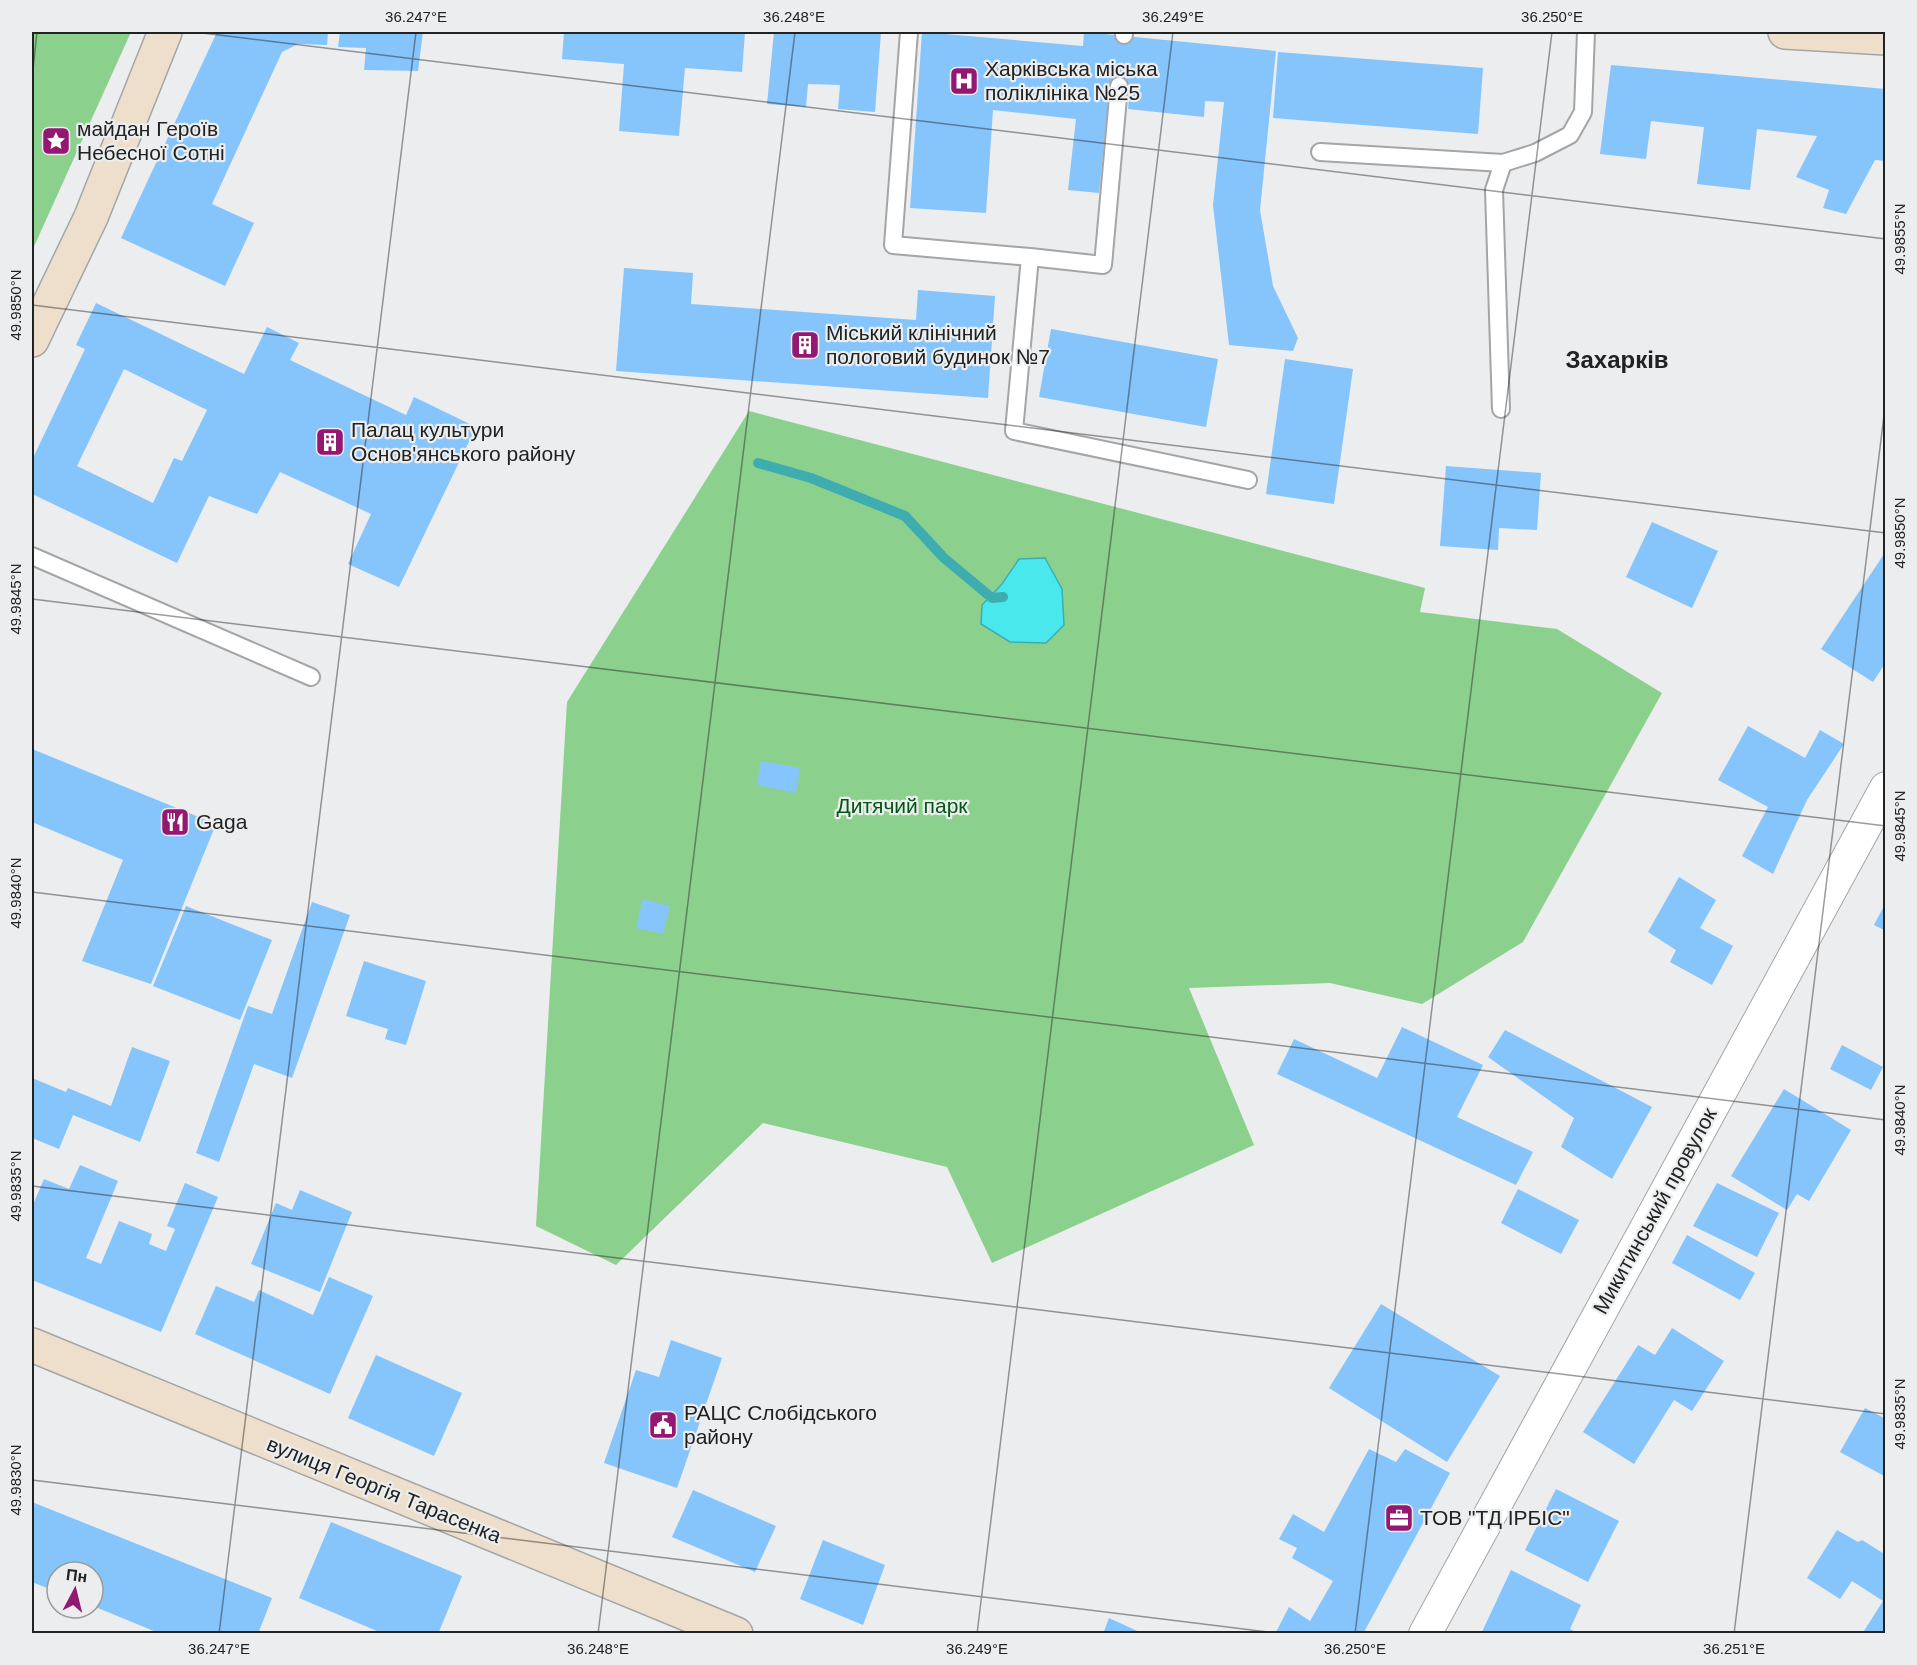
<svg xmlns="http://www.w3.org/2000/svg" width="1917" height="1665" viewBox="0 0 1917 1665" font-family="Arial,sans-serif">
  <rect width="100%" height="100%" fill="#ecedef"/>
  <g fill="#8cd08d">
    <path d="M 32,32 L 131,32 L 32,251 Z"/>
    <path d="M 749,411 L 1425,588 L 1420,612 L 1557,629 L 1662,693 L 1523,942 L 1422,1004 L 1330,983 L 1189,988 L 1254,1145 L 992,1263 L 947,1167 L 763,1123 L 616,1265 L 536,1226 L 567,702 Z"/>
  </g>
  <path fill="#49e8ed" stroke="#3dadb0" stroke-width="1.5" d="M 1045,558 L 1062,589 L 1064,625 L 1046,643 L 1010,642 L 981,624 L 982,605 L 1002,584 L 1019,559 Z"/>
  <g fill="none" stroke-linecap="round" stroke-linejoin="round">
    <path stroke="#3dadb0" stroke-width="10" d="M 758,463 L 811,478 L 905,516 L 944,558 L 992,598 L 1003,597"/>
  </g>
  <g fill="#86c4fc" fill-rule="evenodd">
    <path d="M 217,32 L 328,32 L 327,45 L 298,44 L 282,52 L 212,204 L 254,223 L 225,286 L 121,238 Z"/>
    <path d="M 340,32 L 423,32 L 418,71 L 364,70 L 366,48 L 338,47 Z"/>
    <path d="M 564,32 L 745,32 L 742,72 L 685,68 L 679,136 L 619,131 L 624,64 L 562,59 Z"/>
    <path d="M 774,32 L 881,32 L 875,112 L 838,109 L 840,85 L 808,84 L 806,107 L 767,104 Z"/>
    <path d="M 922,32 L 1083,46 L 1084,32 L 1276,51 L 1260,210 L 1273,286 L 1298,338 L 1293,351 L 1229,345 L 1213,205 L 1224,102 L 1205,101 L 1204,117 L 1128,109 L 1130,87 L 1110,85 L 1099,193 L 1068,190 L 1076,119 L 993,110 L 986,213 L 910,208 Z"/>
    <path d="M 1278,52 L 1483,68 L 1478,134 L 1273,118 Z"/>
    <path d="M 1611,65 L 1886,89 L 1886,161 L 1875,160 L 1846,214 L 1823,208 L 1829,190 L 1796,177 L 1817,136 L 1757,129 L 1750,190 L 1697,184 L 1704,127 L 1651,121 L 1646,159 L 1600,154 Z"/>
    <path d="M 624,268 L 693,273 L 691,304 L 916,320 L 918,290 L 995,296 L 988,398 L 616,371 Z"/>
    <path d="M 96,303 L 244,374 L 267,327 L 299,343 L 290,360 L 406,415 L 414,397 L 476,427 L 399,587 L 348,564 L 371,514 L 280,472 L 257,514 L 209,496 L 177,563 L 32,494 L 32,460 L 85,349 L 76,345 ZM 124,369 L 207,410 L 182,461 L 174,458 L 153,503 L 77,466 Z"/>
    <path d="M 1051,329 L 1218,359 L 1206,427 L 1039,397 Z"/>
    <path d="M 1285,359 L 1353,369 L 1334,504 L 1266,494 Z"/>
    <path d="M 1446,466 L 1541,473 L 1537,530 L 1499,528 L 1498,550 L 1440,546 Z"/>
    <path d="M 1652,522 L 1718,551 L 1692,608 L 1626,577 Z"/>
    <path d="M 1886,551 L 1886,662 L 1873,682 L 1821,649 Z"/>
    <path d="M 1748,726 L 1805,758 L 1820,730 L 1844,744 L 1807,800 L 1773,874 L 1742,856 L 1768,807 L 1718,780 Z"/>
    <path d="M 32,749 L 216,824 L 151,984 L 82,961 L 123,860 L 32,822 Z"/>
    <path d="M 761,761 L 800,768 L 796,793 L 757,785 Z"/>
    <path d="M 1679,877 L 1716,900 L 1700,928 L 1733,946 L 1712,985 L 1670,962 L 1676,950 L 1648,932 Z"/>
    <path d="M 643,899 L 670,906 L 663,934 L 636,928 Z"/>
    <path d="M 312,902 L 350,915 L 292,1078 L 254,1064 L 219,1162 L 196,1153 L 248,1006 L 272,1014 Z"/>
    <path d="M 1886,902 L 1886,931 L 1874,925 Z"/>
    <path d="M 186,906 L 272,940 L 240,1020 L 153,986 Z"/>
    <path d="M 364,961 L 426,981 L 406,1045 L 385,1039 L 388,1029 L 346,1016 Z"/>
    <path d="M 1402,1027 L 1483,1065 L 1457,1117 L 1533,1152 L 1516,1185 L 1277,1074 L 1294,1039 L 1377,1078 Z"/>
    <path d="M 1505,1030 L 1652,1107 L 1612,1179 L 1561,1147 L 1574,1118 L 1488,1057 Z"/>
    <path d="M 1842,1045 L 1883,1067 L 1871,1090 L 1830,1069 Z"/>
    <path d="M 132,1047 L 170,1061 L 140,1142 L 73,1115 L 59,1149 L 32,1138 L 32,1078 L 66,1092 L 68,1088 L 111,1106 Z"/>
    <path d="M 1784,1089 L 1851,1130 L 1809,1201 L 1797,1194 L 1787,1210 L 1731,1176 Z"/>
    <path d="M 80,1165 L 118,1181 L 86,1258 L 101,1264 L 119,1221 L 152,1234 L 149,1244 L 166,1251 L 175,1229 L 167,1226 L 185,1183 L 218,1197 L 161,1332 L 32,1280 L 32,1207 L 44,1179 L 69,1189 Z"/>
    <path d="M 1717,1183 L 1779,1213 L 1757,1257 L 1693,1226 Z"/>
    <path d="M 1518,1189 L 1579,1220 L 1561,1254 L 1501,1223 Z"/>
    <path d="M 300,1190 L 352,1212 L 320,1292 L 251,1264 L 276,1203 L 292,1210 Z"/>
    <path d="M 1687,1235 L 1755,1273 L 1740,1300 L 1672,1263 Z"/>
    <path d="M 329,1277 L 373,1296 L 330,1394 L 195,1334 L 216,1286 L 254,1302 L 259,1290 L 313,1315 Z"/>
    <path d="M 1381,1304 L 1500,1376 L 1447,1462 L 1329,1388 Z"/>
    <path d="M 1672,1328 L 1724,1361 L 1692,1411 L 1674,1400 L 1634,1464 L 1583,1432 L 1638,1345 L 1655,1355 Z"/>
    <path d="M 671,1340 L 722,1358 L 677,1488 L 604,1463 L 636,1370 L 659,1377 Z"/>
    <path d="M 376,1355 L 462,1393 L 434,1456 L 348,1418 Z"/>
    <path d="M 1865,1408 L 1886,1419 L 1886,1477 L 1840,1452 Z"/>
    <path d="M 1369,1449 L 1396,1462 L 1405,1449 L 1450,1473 L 1363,1634 L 1275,1634 L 1289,1607 L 1310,1621 L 1333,1581 L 1292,1558 L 1297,1548 L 1279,1539 L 1293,1514 L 1324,1532 Z"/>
    <path d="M 1556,1489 L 1619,1521 L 1588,1582 L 1525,1550 Z"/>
    <path d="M 693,1490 L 776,1526 L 755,1572 L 672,1537 Z"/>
    <path d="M 32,1502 L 272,1598 L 258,1634 L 161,1634 L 93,1606 L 93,1572 L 57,1572 L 57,1592 L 32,1582 Z"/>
    <path d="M 331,1522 L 462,1576 L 438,1634 L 384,1634 L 299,1598 Z"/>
    <path d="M 1837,1530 L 1858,1542 L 1862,1540 L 1886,1555 L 1886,1634 L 1862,1634 L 1883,1601 L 1852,1581 L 1840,1599 L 1807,1578 Z"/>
    <path d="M 823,1540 L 885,1565 L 863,1625 L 800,1599 Z"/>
    <path d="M 1511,1570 L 1581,1605 L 1570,1629 L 1579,1634 L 1481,1634 Z"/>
    <path d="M 1109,1618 L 1144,1634 L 1103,1634 Z"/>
  </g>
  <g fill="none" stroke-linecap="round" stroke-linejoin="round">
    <g stroke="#a4a5a7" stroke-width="20">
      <g id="lane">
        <path d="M 909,32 L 893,245 L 1030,257 L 1014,431 L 1248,480"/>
        <path d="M 1124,35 L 1124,32"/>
        <path d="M 1320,152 L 1503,163 L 1535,153 L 1570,135 L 1583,112 L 1586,32"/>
        <path d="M 1030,257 L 1103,265 L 1119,86"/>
        <path d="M 1501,409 L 1494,190 L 1503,163"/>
        <path d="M 32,556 L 311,677"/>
      </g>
    </g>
    <g stroke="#a4a5a7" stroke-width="34">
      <path id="street" d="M 1425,1634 L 1886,788"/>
    </g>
    <g stroke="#a4a5a7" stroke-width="36">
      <g id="secondary">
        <path d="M 1785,32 L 1886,38"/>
        <path d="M 32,340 L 91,217 L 165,32"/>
        <path d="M 32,1345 L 736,1634"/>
      </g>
    </g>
    <use href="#lane" stroke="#fff" stroke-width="16"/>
    <use href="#street" stroke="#fff" stroke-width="32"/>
    <use href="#secondary" stroke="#eddfcb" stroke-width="33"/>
  </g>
  <path fill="none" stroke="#212222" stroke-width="1.5" stroke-opacity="0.45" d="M 194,32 L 1886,239M 32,79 L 37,32M 32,305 L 1886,533M 32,599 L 1886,826M 32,892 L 1886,1120M 32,1186 L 1886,1414M 32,1480 L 1284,1634M 219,1634 L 416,32M 598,1634 L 795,32M 977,1634 L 1173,32M 1355,1634 L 1552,32M 1734,1634 L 1886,399"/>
  <defs>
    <g id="hospital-square" transform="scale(1.5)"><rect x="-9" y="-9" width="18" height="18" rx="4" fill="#941772" stroke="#ecedef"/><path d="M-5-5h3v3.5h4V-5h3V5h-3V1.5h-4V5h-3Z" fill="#fff"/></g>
    <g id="sight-square" transform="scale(1.5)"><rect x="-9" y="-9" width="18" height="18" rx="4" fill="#941772" stroke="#ecedef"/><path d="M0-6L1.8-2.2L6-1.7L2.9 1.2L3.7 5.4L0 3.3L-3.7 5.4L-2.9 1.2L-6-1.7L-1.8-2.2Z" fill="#fff"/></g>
    <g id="building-square" transform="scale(1.5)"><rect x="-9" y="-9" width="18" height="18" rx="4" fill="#941772" stroke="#ecedef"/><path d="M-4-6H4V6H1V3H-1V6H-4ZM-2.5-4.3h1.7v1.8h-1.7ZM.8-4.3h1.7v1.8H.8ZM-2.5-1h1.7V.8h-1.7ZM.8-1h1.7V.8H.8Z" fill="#fff"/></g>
    <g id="restaurant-square" transform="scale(1.5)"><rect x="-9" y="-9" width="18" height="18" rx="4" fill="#941772" stroke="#ecedef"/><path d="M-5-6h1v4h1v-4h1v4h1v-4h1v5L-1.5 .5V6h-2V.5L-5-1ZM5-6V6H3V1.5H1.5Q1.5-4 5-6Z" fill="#fff"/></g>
    <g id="civic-square" transform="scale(1.5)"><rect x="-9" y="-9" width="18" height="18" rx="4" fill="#941772" stroke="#ecedef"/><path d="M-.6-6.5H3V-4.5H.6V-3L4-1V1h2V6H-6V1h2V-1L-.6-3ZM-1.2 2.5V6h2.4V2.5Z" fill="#fff"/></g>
    <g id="office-square" transform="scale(1.5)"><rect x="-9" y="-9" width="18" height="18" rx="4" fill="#941772" stroke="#ecedef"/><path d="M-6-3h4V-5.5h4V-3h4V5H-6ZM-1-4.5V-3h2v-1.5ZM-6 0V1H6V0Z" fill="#fff"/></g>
  </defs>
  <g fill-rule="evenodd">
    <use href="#hospital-square" x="964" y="81"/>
    <use href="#sight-square" x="56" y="141"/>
    <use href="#building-square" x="805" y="345"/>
    <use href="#building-square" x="330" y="442"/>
    <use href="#restaurant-square" x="175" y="822"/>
    <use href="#civic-square" x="663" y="1425"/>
    <use href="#office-square" x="1399" y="1518"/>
  </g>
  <g text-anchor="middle" stroke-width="4.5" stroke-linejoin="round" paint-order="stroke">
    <g font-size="21" fill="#212222" stroke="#ecedef" text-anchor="start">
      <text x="985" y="76">Харківська міська<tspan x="985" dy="24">поліклініка №25</tspan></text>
      <text x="77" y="136">майдан Героїв<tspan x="77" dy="24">Небесної Сотні</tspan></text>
      <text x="826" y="340">Міський клінічний<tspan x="826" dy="24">пологовий будинок №7</tspan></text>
      <text x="351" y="437">Палац культури<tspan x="351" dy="24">Основ'янського району</tspan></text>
      <text x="196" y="829">Gaga</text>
      <text x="684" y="1420">РАЦС Слобідського<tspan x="684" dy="24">району</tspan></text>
      <text x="1420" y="1525">ТОВ "ТД ІРБІС"</text>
    </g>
    <g font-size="21" fill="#005812" stroke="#ecedef">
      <text x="902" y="813">Дитячий парк</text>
    </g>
    <g font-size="21" fill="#212222" stroke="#ecedef">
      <text transform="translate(1655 1211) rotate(-61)" y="7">Микитинський провулок</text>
      <text transform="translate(384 1490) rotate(22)" y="7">вулиця Георгія Тарасенка</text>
    </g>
    <g font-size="24" font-weight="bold" fill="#212222" stroke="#ecedef">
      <text x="1617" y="368">Захарків</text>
    </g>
  </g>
  <rect width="1917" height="1665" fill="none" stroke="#ecedef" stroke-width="66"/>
  <g transform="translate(75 1590) rotate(7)"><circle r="28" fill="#ecedef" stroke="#9b9c9d" stroke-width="1.5"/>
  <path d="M0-4.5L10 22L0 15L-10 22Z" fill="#941772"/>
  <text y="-9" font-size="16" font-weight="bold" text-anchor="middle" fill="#212222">Пн</text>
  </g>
  <rect x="33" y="33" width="1851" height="1599" fill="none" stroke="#212222" stroke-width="2"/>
  <g font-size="15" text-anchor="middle" fill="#212222">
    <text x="416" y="22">36.247°E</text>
    <text x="794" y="22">36.248°E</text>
    <text x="1173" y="22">36.249°E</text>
    <text x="1552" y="22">36.250°E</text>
    <text transform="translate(1900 239) rotate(-90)" y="5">49.9855°N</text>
    <text transform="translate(16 305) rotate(-90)" y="5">49.9850°N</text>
    <text transform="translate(1900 533) rotate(-90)" y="5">49.9850°N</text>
    <text transform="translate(16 599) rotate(-90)" y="5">49.9845°N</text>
    <text transform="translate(1900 826) rotate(-90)" y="5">49.9845°N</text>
    <text transform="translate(16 893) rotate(-90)" y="5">49.9840°N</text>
    <text transform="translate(1900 1120) rotate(-90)" y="5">49.9840°N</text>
    <text transform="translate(16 1186) rotate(-90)" y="5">49.9835°N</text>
    <text transform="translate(1900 1414) rotate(-90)" y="5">49.9835°N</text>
    <text transform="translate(16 1480) rotate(-90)" y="5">49.9830°N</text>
    <text x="219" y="1654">36.247°E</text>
    <text x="598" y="1654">36.248°E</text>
    <text x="977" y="1654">36.249°E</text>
    <text x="1355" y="1654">36.250°E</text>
    <text x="1734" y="1654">36.251°E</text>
  </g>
</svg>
